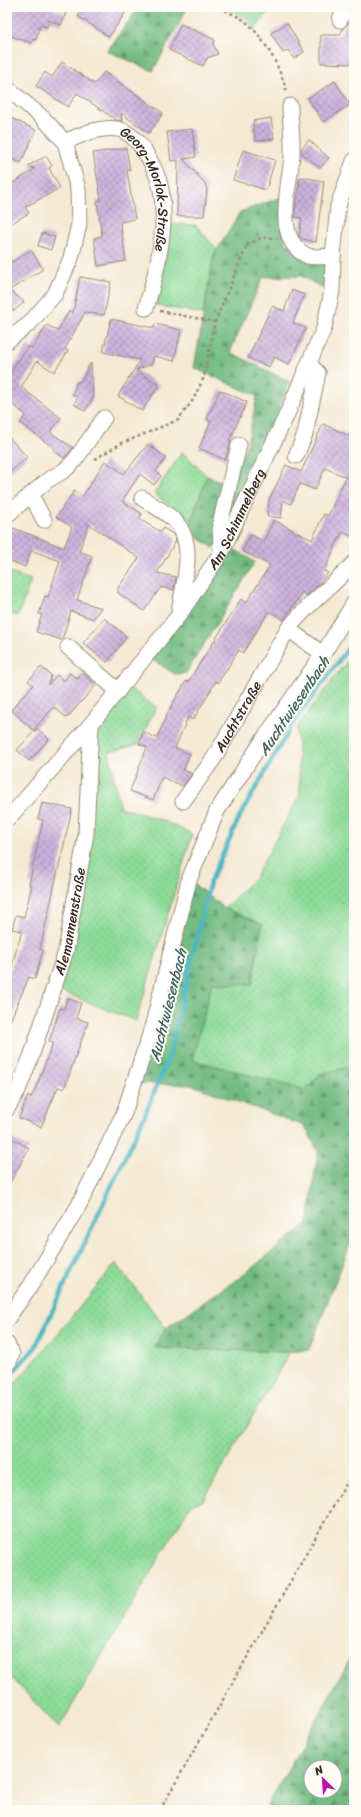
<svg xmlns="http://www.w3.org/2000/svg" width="361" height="1817" viewBox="0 0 361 1817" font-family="Sriracha,sans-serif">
  <defs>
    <pattern id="green-dots" width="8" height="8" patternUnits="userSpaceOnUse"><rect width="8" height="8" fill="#8ddb99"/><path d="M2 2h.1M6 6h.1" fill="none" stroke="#7bbc83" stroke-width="1.8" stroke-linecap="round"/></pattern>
    <pattern id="forest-firs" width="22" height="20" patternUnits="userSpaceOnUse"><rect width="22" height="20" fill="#72bb81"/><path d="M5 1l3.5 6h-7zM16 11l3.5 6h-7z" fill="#5f9869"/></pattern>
    <pattern id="building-cross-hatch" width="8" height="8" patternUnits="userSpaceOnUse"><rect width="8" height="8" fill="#cdb2dd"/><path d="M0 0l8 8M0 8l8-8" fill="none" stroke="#a891b3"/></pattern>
  </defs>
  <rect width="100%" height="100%" fill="#fdfcf7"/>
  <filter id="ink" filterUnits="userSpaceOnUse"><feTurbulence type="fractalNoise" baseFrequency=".025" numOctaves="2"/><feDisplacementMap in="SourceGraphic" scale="8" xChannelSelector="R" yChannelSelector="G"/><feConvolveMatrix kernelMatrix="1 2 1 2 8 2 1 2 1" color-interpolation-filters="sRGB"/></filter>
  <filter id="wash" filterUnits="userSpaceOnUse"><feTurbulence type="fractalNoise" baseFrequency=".012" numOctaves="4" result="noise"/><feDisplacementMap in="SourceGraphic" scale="16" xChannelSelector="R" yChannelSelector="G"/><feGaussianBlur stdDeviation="0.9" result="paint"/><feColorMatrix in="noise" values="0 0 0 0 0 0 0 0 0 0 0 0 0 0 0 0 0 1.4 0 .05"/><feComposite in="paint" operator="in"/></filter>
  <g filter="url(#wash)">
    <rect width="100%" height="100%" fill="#f4e9d2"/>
    <g fill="url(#green-dots)" stroke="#64825c">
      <path d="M 227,7 L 271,7 L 255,30 L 247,19 Z"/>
      <path d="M 172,224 L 196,225 L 217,250 L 214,255 L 203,314 L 156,305 Z"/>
      <path d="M 182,452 L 207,476 L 191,520 L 154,494 Z"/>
      <path d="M 7,572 L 31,580 L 18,616 L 7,613 Z"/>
      <path d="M 354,652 L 354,1066 L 320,1074 L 306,1090 L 192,1060 L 212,983 L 252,985 L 262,924 L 224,908 L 254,879 L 300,795 L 297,727 Z"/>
      <path d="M 125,685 L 156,707 L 139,744 L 109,752 L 120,807 L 164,821 L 192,834 L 136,1021 L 60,991 L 94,724 Z"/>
      <path d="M 116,1263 L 166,1328 L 155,1348 L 290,1352 L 203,1501 L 191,1504 L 59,1728 L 7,1673 L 7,1393 L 61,1330 Z"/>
    </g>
    <g fill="url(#forest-firs)" stroke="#567250" fill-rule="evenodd">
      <path d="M 139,7 L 188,7 L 153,71 L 107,51 Z"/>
      <path d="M 282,197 L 285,243 L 326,261 L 324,289 L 302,276 L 263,277 L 230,352 L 290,382 L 254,472 L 214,548 L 188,531 L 207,476 L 228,484 L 247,445 L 257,396 L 194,368 L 214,255 L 240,212 Z"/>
      <path d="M 228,545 L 255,562 L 186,673 L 175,674 L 148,657 Z"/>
      <path d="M 189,880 L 224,908 L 262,924 L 252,985 L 212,983 L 192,1060 L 306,1090 L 320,1074 L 354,1066 L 354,1234 L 309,1350 L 290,1352 L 155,1348 L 166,1328 L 242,1276 L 308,1223 L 318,1151 L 305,1126 L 192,1085 L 134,1083 Z"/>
      <path d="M 354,1652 L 354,1810 L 265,1810 ZM 311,1767 L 335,1767 L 335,1791 L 311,1791 Z"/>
    </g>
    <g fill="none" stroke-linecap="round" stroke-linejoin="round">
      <path stroke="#48b6c2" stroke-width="4.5" d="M 7,1378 L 35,1348 L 144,1117 L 169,1056 L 210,882 L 241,814 L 292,725 L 354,640"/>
    </g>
    <g id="blocks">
      <g fill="url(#building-cross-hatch)">
        <path d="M 7,7 L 48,7 L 66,13 L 61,25 L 49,20 L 47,27 L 40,25 L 36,40 L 33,39 L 32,43 L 7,35 Z"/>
        <path d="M 84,7 L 129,7 L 109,37 L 78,16 Z"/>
        <path d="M 353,7 L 354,64 L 321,63 L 321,35 L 340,35 L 343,28 L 349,23 Z"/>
        <path d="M 287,23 L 304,52 L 294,59 L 288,50 L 283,53 L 271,33 Z"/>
        <path d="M 181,24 L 215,40 L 213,44 L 218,54 L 207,58 L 203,66 L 169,50 Z"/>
        <path d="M 62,62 L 95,84 L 104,72 L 163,113 L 149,133 L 121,113 L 122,121 L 116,120 L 77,93 L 68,107 L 36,86 L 45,72 L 52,77 Z"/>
        <path d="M 335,81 L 350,105 L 323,122 L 308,98 Z"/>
        <path d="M 7,116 L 36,130 L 21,163 L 7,156 Z"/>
        <path d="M 271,118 L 274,139 L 255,141 L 253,121 Z"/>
        <path d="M 192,129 L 196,157 L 183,159 L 205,183 L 207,190 L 204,216 L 177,216 L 178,160 L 171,161 L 167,132 Z"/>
        <path d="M 309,140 L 329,158 L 320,168 L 301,152 L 301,149 Z"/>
        <path d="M 126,148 L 130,170 L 127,171 L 135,219 L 120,222 L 126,261 L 98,266 L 94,238 L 102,236 L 97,201 L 101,200 L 93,153 Z"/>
        <path d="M 243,150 L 275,160 L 266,190 L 233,180 Z"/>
        <path d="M 46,156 L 52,166 L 49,168 L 60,188 L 25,207 L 29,213 L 7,226 L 7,187 L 35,169 L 28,166 Z"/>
        <path d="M 300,177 L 324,181 L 316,242 L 302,239 L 299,236 L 302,218 L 295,217 L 295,212 Z"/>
        <path d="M 42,233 L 55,237 L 51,250 L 38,246 Z"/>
        <path d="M 31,250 L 43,269 L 10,290 L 24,302 L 14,311 L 7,304 L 7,265 Z"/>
        <path d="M 80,277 L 111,282 L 104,315 L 85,312 L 65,349 L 68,351 L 54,372 L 37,361 L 21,387 L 61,418 L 50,432 L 73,448 L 64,458 L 54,451 L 55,449 L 20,423 L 26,415 L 7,400 L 7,378 L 28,346 L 32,348 L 47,325 L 58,331 L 69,311 L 73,313 Z"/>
        <path d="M 292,290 L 304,295 L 293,323 L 306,328 L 289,364 L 274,357 L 269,367 L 248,358 L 272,306 L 284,311 Z"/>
        <path d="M 111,319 L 154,328 L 155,324 L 181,330 L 174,361 L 154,356 L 152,364 L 136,370 L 159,385 L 142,411 L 118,396 L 140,360 L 103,352 Z"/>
        <path d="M 91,363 L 93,398 L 85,411 L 74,404 L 78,397 L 72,394 L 76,387 L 76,383 L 81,381 Z"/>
        <path d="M 220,390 L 247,402 L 229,441 L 231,441 L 225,460 L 199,448 L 211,421 L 207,419 Z"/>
        <path d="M 323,424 L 354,438 L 354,537 L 342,532 L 324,571 L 328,573 L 320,583 L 306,596 L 302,592 L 284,620 L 269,611 L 243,653 L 239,650 L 218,683 L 216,681 L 193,720 L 188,717 L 175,748 L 190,754 L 183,770 L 192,774 L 183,786 L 162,777 L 153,800 L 130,791 L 147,747 L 139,744 L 143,732 L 157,738 L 167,714 L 186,681 L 188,682 L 241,599 L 246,603 L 270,565 L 242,551 L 251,535 L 263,541 L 274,520 L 312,540 L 324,514 L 328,516 L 346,477 L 325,468 L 315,490 L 300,484 L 291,504 L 283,500 L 281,518 L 267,516 L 269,500 L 286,465 L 301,472 Z"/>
        <path d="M 7,435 L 27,457 L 7,475 Z"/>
        <path d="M 148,444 L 166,458 L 156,471 L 161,476 L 154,485 L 140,474 L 122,501 L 142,514 L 139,519 L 161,532 L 163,528 L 173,534 L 176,541 L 157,573 L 176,577 L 174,590 L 161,587 L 144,611 L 118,593 L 118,588 L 139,558 L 89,524 L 79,551 L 92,556 L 77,600 L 101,608 L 93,619 L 71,611 L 62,640 L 36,632 L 42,614 L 39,614 L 45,596 L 48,597 L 60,561 L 31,550 L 25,567 L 7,560 L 7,534 L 13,528 L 64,548 L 72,527 L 56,517 L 74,491 L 82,497 L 105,461 L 124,474 Z"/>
        <path d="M 104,618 L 127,637 L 107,662 L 83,643 Z"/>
        <path d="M 41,667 L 51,675 L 48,685 L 57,675 L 64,681 L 70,673 L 77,679 L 83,673 L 96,685 L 67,718 L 54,707 L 33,730 L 11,710 L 33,685 L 28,681 Z"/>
        <path d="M 37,728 L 49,739 L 29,761 L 17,750 Z"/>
        <path d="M 42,803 L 72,809 L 40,949 L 43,950 L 35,979 L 29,977 L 7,1028 L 7,982 L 22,931 L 12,929 L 16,915 L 24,917 L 32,885 L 29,885 L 43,820 L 38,819 Z"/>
        <path d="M 67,998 L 81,1003 L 76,1018 L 88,1022 L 64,1089 L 58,1087 L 41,1127 L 19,1118 L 28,1096 L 31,1097 L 35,1090 L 53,1043 L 49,1042 L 60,1008 L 64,1009 Z"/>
        <path d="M 7,1136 L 29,1148 L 7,1188 Z"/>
      </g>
    </g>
  </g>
  <g filter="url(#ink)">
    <use href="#blocks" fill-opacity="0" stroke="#988a78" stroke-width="1"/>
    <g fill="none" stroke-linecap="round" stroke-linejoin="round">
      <g stroke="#988a78" stroke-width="17">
        <g id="minor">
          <path d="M 340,20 L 344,7"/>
          <path d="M 7,88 L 43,118 L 65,142 L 78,189 L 79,224 L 71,258 L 55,294 L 29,324 L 7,341"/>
          <path d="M 290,106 C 290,122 293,139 292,155 C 290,186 272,241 308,256 C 315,258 326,256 333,256"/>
          <path id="s1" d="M 65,142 C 80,135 100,126 118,129 C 128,131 140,143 145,152 C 153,165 161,182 162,197 C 167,232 156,275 146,308"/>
          <path d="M 296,456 L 305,434 L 318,373 L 309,364"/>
          <path d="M 31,495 L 44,520"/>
          <path d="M 142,498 C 152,505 164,511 173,519 C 198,542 183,583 179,612"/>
          <path d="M 7,515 L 48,480 L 65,470 L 75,460 L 104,418"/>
          <path d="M 221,550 L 220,524 L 239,445"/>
          <path d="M 288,629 L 323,654"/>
          <path d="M 68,647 L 118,691"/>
          <path id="s2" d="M 183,801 L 214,758 L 288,629 C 307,604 333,586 354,563"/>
          <path id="s3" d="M 7,820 L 91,724 L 179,615 L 221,553 L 287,414 L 324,328 L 332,291 L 333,256 L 338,206 L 354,161"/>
          <path id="s4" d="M 7,1109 L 18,1090 L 32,1054 L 66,951 L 86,834 L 91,724"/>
          <path d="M 7,1319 L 31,1285 L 79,1205 L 124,1113 L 152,1028 L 189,880 L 217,811 L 265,737 L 323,654 L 354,603"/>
          <path d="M 7,1344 L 12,1354 L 7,1367"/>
        </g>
      </g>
      <g stroke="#988a78" stroke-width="2.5" stroke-dasharray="3 3" stroke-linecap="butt">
        <path d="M 220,7 C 228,12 238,16 245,21 C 264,37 282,70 287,94"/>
        <path d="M 160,311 L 215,322"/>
        <path d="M 95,459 L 120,444 L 178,420 L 193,400 L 204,377 L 215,322 L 247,245 L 261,238 L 276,238"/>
        <path d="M 160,1810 L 354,1470"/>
      </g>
      <use href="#minor" stroke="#fff" stroke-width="15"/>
    </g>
  </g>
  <g text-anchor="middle" stroke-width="4" stroke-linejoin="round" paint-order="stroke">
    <g font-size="14" fill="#3b2a1e" stroke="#fdfcf7">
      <text dy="5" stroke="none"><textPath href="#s1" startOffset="127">Georg-Morlok-Straße</textPath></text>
      <text dy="5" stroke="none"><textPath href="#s3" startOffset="380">Am Schimmelberg</textPath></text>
      <text dy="5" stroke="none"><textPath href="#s2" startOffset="101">Auchtstraße</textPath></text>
      <text dy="5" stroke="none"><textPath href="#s4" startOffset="199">Alemannenstraße</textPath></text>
    </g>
    <g font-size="15" font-style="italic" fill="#406260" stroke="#fdfcf7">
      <text transform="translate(294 706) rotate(-56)" y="5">Auchtwiesenbach</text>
      <text transform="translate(168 1005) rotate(-76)" y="5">Auchtwiesenbach</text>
    </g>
  </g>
  <rect width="361" height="1817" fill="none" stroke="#fdfcf7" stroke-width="24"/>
  <g transform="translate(323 1779) rotate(335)"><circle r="19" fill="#fdfcf7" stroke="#afa8a0"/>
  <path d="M0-3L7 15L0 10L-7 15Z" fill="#b5179e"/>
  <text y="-6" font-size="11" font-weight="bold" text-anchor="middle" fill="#3b2a1e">N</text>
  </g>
</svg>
